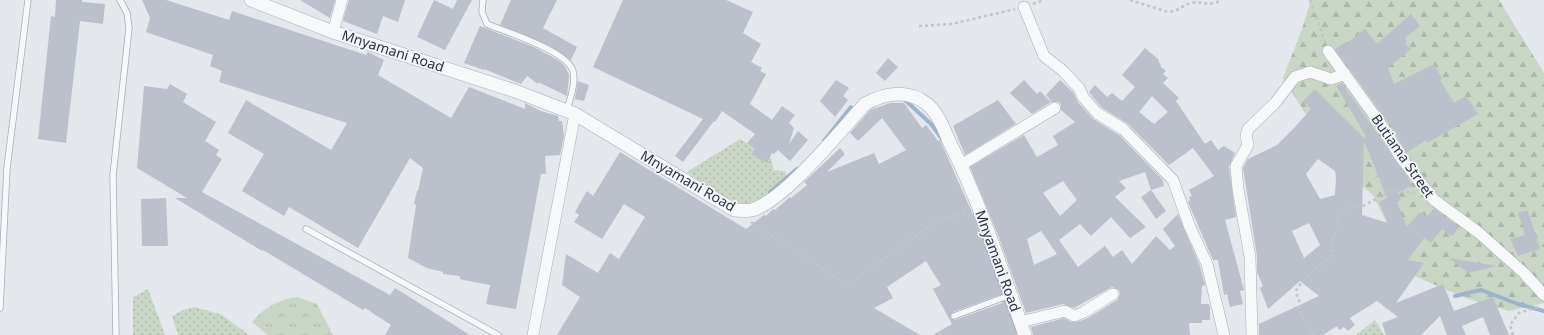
<svg xmlns="http://www.w3.org/2000/svg" width="1544" height="335" viewBox="0 0 1544 335" font-family="'Noto Sans',sans-serif">
  <defs>
    <pattern id="grass-tufts" width="24" height="20" patternUnits="userSpaceOnUse"><rect width="24" height="20" fill="#c9d6c5"/><path d="M3 7l-1-3M5 7V3M7 7l1-3M15 17l-1-3M17 17v-4M19 17l1-3" fill="none" stroke="#adb8ab"/></pattern>
    <pattern id="forest-firs" width="22" height="20" patternUnits="userSpaceOnUse"><rect width="22" height="20" fill="#c9d6c5"/><path d="M5 1l3.5 6h-7zM16 11l3.5 6h-7z" fill="#adb8ab"/></pattern>
    <pattern id="garden-dots" width="8" height="8" patternUnits="userSpaceOnUse"><rect width="8" height="8" fill="#c9d6c5"/><path d="M2 2h.1M6 6h.1" fill="none" stroke="#adb8ab" stroke-width="1.8" stroke-linecap="round"/></pattern>
  </defs>
  <rect width="100%" height="100%" fill="#e4e7ec"/>
  <path fill="url(#grass-tufts)" d="M 298,297 L 317,304 L 333,335 L 268,335 L 252,322 C 263,308 280,299 298,297 Z"/>
  <path fill="url(#forest-firs)" d="M 1311,0 L 1499,0 L 1544,73 L 1544,303 L 1509,311 L 1468,299 L 1412,275 L 1373,195 L 1338,166 L 1283,78 L 1301,32 Z"/>
  <g fill="url(#garden-dots)">
    <path d="M 740,139 L 771,159 L 774,170 L 786,172 L 786,181 C 779,187 771,197 763,202 C 741,214 704,184 687,172 Z"/>
    <path d="M 148,289 L 165,335 L 133,335 L 133,297 Z"/>
    <path d="M 195,307 L 222,315 L 249,335 L 178,335 L 172,316 L 183,310 Z"/>
    <path d="M 1375,320 L 1384,335 L 1356,335 Z"/>
  </g>
  <g fill="none" stroke-linecap="round" stroke-linejoin="round">
    <g stroke="#9fb4cc" stroke-width="4">
      <path d="M 905,100 L 931,124 L 943,140"/>
      <path d="M 824,141 L 851,107"/>
      <path d="M 770,192 L 797,169"/>
      <path d="M 975,214 L 1007,309 L 1017,331"/>
      <path d="M 1455,296 L 1481,290 L 1518,304 L 1544,311"/>
    </g>
  </g>
  <g fill="#bbc0ca" fill-rule="evenodd">
    <path d="M 56,0 L 82,0 L 82,2 L 105,4 L 103,24 L 80,21 L 66,143 L 38,139 L 51,16 L 55,17 Z"/>
    <path d="M 142,0 L 166,0 L 229,20 L 232,11 L 366,55 L 368,52 L 384,60 L 378,75 L 451,118 L 469,87 L 525,109 L 525,103 L 541,111 L 558,116 L 559,121 L 562,121 L 564,136 L 560,155 L 545,156 L 546,174 L 541,174 L 516,309 L 486,304 L 490,285 L 464,280 L 460,279 L 460,276 L 443,274 L 443,272 L 427,268 L 408,258 L 416,205 L 414,204 L 417,191 L 418,191 L 423,168 L 410,158 L 358,248 L 289,207 L 284,216 L 242,191 L 264,154 L 228,133 L 246,100 L 331,150 L 347,123 L 219,82 L 222,71 L 210,66 L 213,55 L 146,32 L 150,18 Z"/>
    <path d="M 300,0 L 335,0 L 330,18 Z"/>
    <path d="M 349,0 L 405,0 L 398,22 L 383,16 L 377,34 L 343,21 Z"/>
    <path d="M 434,0 L 453,9 L 457,0 L 472,0 L 445,50 L 417,37 Z"/>
    <path d="M 511,0 L 557,0 L 543,28 L 577,47 L 571,60 L 550,46 L 500,25 Z"/>
    <path d="M 623,0 L 726,0 L 753,12 L 743,33 L 761,44 L 751,62 L 762,68 L 760,71 L 766,74 L 750,104 L 772,120 L 782,106 L 795,115 L 789,123 L 794,128 L 789,144 L 798,131 L 808,140 L 790,161 L 778,150 L 774,154 L 772,153 L 767,163 L 751,154 L 755,149 L 747,143 L 755,134 L 722,111 L 715,122 L 714,121 L 683,162 L 675,156 L 703,119 L 593,67 Z"/>
    <path d="M 1411,14 L 1420,26 L 1405,38 L 1407,41 L 1405,43 L 1411,49 L 1388,68 L 1394,84 L 1434,64 L 1442,79 L 1440,80 L 1454,103 L 1466,96 L 1478,114 L 1427,143 L 1426,140 L 1406,153 L 1393,129 L 1335,49 L 1346,42 L 1347,43 L 1365,29 L 1377,44 Z"/>
    <path d="M 480,26 L 534,47 L 558,60 L 565,66 L 569,75 L 567,96 L 538,82 L 538,84 L 527,76 L 521,84 L 484,69 L 484,70 L 464,63 Z"/>
    <path d="M 1145,48 L 1159,60 L 1158,61 L 1161,65 L 1160,66 L 1166,71 L 1163,74 L 1168,78 L 1163,83 L 1179,98 L 1176,101 L 1205,144 L 1211,140 L 1218,150 L 1224,146 L 1235,153 L 1229,167 L 1236,217 L 1225,220 L 1244,290 L 1240,291 L 1243,304 L 1230,307 L 1227,294 L 1224,295 L 1218,260 L 1213,260 L 1188,202 L 1190,200 L 1189,197 L 1192,196 L 1189,190 L 1214,176 L 1193,148 L 1169,165 L 1128,124 L 1102,108 L 1089,92 L 1095,85 L 1107,97 L 1112,93 L 1122,101 L 1135,87 L 1122,75 ZM 1152,96 L 1168,112 L 1154,124 L 1139,112 Z"/>
    <path d="M 888,58 L 898,67 L 885,81 L 876,73 Z"/>
    <path d="M 836,80 L 849,88 L 843,96 L 848,100 L 835,117 L 820,101 Z"/>
    <path d="M 1024,80 L 1037,94 L 1040,91 L 1051,102 L 1032,114 L 1010,93 Z"/>
    <path d="M 1060,80 L 1073,92 L 1078,102 L 1092,118 L 1119,135 L 1162,179 L 1164,186 L 1151,190 L 1166,211 L 1156,219 L 1141,197 L 1151,190 L 1145,172 L 1119,181 L 1126,188 L 1115,197 L 1146,227 L 1130,238 L 1111,217 L 1091,236 L 1080,224 L 1059,240 L 1078,267 L 1105,246 L 1113,257 L 1122,250 L 1132,264 L 1156,236 L 1170,250 L 1175,246 L 1163,229 L 1178,214 L 1200,266 L 1205,285 L 1202,286 L 1201,304 L 1209,304 L 1210,308 L 1210,320 L 1202,320 L 1202,323 L 1189,323 L 1190,335 L 1033,335 L 1031,327 L 1064,318 L 1071,322 L 1077,322 L 1088,318 L 1117,300 L 1120,294 L 1119,290 L 1112,287 L 1074,308 L 1063,304 L 1026,313 L 998,235 L 970,167 L 1024,135 L 1037,157 L 1058,145 L 1053,136 L 1075,122 L 1061,110 L 1061,105 L 1059,102 L 1052,102 L 1046,95 ZM 1063,181 L 1077,200 L 1060,216 L 1043,193 ZM 1041,231 L 1057,254 L 1034,265 L 1027,239 Z"/>
    <path d="M 578,81 L 589,85 L 584,101 L 575,99 Z"/>
    <path d="M 1342,83 L 1409,179 L 1412,186 L 1398,192 L 1401,200 L 1397,202 L 1407,227 L 1419,213 L 1422,213 L 1427,217 L 1434,208 L 1459,227 L 1452,236 L 1442,229 L 1431,243 L 1424,238 L 1408,260 L 1424,263 L 1396,303 L 1443,284 L 1454,311 L 1493,297 L 1509,335 L 1490,335 L 1483,317 L 1462,326 L 1466,335 L 1447,335 L 1440,316 L 1421,335 L 1386,335 L 1382,323 L 1398,317 L 1377,301 L 1350,318 L 1355,325 L 1348,331 L 1344,327 L 1339,330 L 1337,326 L 1323,335 L 1259,335 L 1259,324 L 1319,296 L 1300,281 L 1268,309 L 1260,288 L 1263,286 L 1257,272 L 1257,256 L 1243,168 L 1248,159 L 1277,145 L 1295,127 L 1311,109 L 1303,101 L 1315,89 L 1364,138 L 1366,136 L 1336,86 ZM 1364,141 L 1387,198 L 1379,202 L 1388,223 L 1362,215 ZM 1318,159 L 1335,171 L 1336,178 L 1335,195 L 1320,199 L 1306,174 ZM 1309,223 L 1320,245 L 1304,258 L 1292,231 Z"/>
    <path d="M 170,84 L 187,94 L 183,102 L 216,122 L 205,141 L 219,150 L 216,155 L 222,159 L 202,192 L 390,295 L 395,288 L 470,335 L 385,335 L 391,325 L 365,308 L 363,310 L 263,250 L 262,251 L 175,198 L 187,198 L 137,168 L 144,86 L 167,89 Z"/>
    <path d="M 998,100 L 1016,124 L 965,155 L 953,126 Z"/>
    <path d="M 890,103 L 904,103 L 922,128 L 926,125 L 938,141 L 940,140 L 974,217 L 1002,294 L 953,312 L 950,318 L 955,320 L 1005,302 L 1017,335 L 933,335 L 952,324 L 933,289 L 941,285 L 926,261 L 887,287 L 893,298 L 874,308 L 920,335 L 557,335 L 580,297 L 562,285 L 566,254 L 598,273 L 610,253 L 619,259 L 645,217 L 624,204 L 602,239 L 574,222 L 579,215 L 575,212 L 587,191 L 593,196 L 620,152 L 746,229 L 764,215 L 766,216 L 773,209 L 775,210 L 790,197 L 791,198 L 807,185 L 804,182 L 840,148 L 845,154 L 827,172 L 874,153 L 879,164 L 906,150 L 882,118 L 858,141 L 850,133 L 870,110 Z"/>
    <path d="M 166,198 L 168,246 L 142,246 L 141,199 Z"/>
    <path d="M 1524,211 L 1528,211 L 1540,249 L 1518,256 L 1510,239 L 1525,235 L 1518,213 Z"/>
    <path d="M 1449,258 L 1497,266 L 1468,273 Z"/>
  </g>
  <g fill="none" stroke-linecap="round" stroke-linejoin="round">
    <g stroke="#a9aeb7" stroke-width="7">
      <g id="service">
        <path d="M 483,0 L 482,12 L 487,24 C 506,32 568,51 573,71 C 576,84 570,98 567,111"/>
        <path d="M 306,229 L 498,335"/>
        <path d="M 0,308 L 7,168 L 28,0"/>
        <path d="M 954,316 L 1010,295"/>
        <path d="M 116,335 L 113,175 L 129,28 L 127,13 L 120,0"/>
      </g>
    </g>
    <g stroke="#a9aeb7" stroke-width="12">
      <g id="minor">
        <path d="M 1024,7 L 1044,56 L 1062,70 L 1079,88 L 1083,97 L 1097,113 L 1123,129 L 1173,180 L 1189,225 L 1207,264 L 1224,335"/>
        <path d="M 333,32 L 342,0"/>
        <path d="M 1328,51 L 1387,133 L 1399,155 L 1434,200 L 1478,232 L 1524,273 L 1544,295"/>
        <path d="M 961,165 L 1055,108"/>
        <path d="M 1020,322 L 1065,311 L 1074,316 L 1084,312 L 1113,294"/>
        <path d="M 533,335 L 575,114"/>
        <path d="M 1252,335 L 1250,257 L 1238,189 L 1236,166 L 1248,145 L 1246,136 L 1248,129 L 1275,103 L 1295,77 L 1310,72 L 1331,79 L 1345,74"/>
      </g>
    </g>
    <g stroke="#a9aeb7" stroke-width="14">
      <path id="tertiary" d="M 251,0 L 333,32 L 515,91 L 575,114 L 734,210 C 739,210 747,211 752,210 C 785,200 840,131 865,104 C 885,93 908,89 927,104 C 939,114 944,130 950,143 C 981,204 1002,271 1025,335"/>
    </g>
    <g stroke="#c2c5cb" stroke-width="2.5" stroke-dasharray="3 3" stroke-linecap="butt">
      <path d="M 1130,0 L 1168,12 C 1180,11 1182,5 1191,3 C 1204,1 1208,7 1222,0"/>
      <path d="M 1310,0 L 1325,41"/>
      <path d="M 1033,4 L 1044,0"/>
      <path d="M 919,26 L 952,24 L 1015,9"/>
      <path d="M 751,222 L 847,285 L 937,221 L 967,212"/>
      <path d="M 1313,335 L 1300,311 L 1299,299 L 1296,293 L 1297,288 L 1317,267 L 1327,260 L 1332,253 L 1332,240 L 1339,227 L 1338,217 L 1343,209 L 1363,206 L 1391,191 L 1414,192"/>
      <path d="M 1513,335 L 1510,325 L 1519,313 L 1540,306"/>
    </g>
    <use href="#service" stroke="#f7f8fa" stroke-width="5.5"/>
    <use href="#minor" stroke="#f7f8fa" stroke-width="11"/>
    <use href="#tertiary" stroke="#f7f8fa" stroke-width="13"/>
  </g>
  <g text-anchor="middle" stroke-width="3.5" stroke-linejoin="round" paint-order="stroke">
    <g font-size="14" fill="#2b3445" stroke="#f4f6f9">
      <text transform="translate(393 51) rotate(18)" y="5">Mnyamani Road</text>
      <text transform="translate(1403 156) rotate(55)" y="5">Butiama Street</text>
      <text transform="translate(688 181) rotate(30)" y="5">Mnyamani Road</text>
      <text transform="translate(998 261) rotate(70)" y="5">Mnyamani Road</text>
    </g>
  </g>
</svg>
